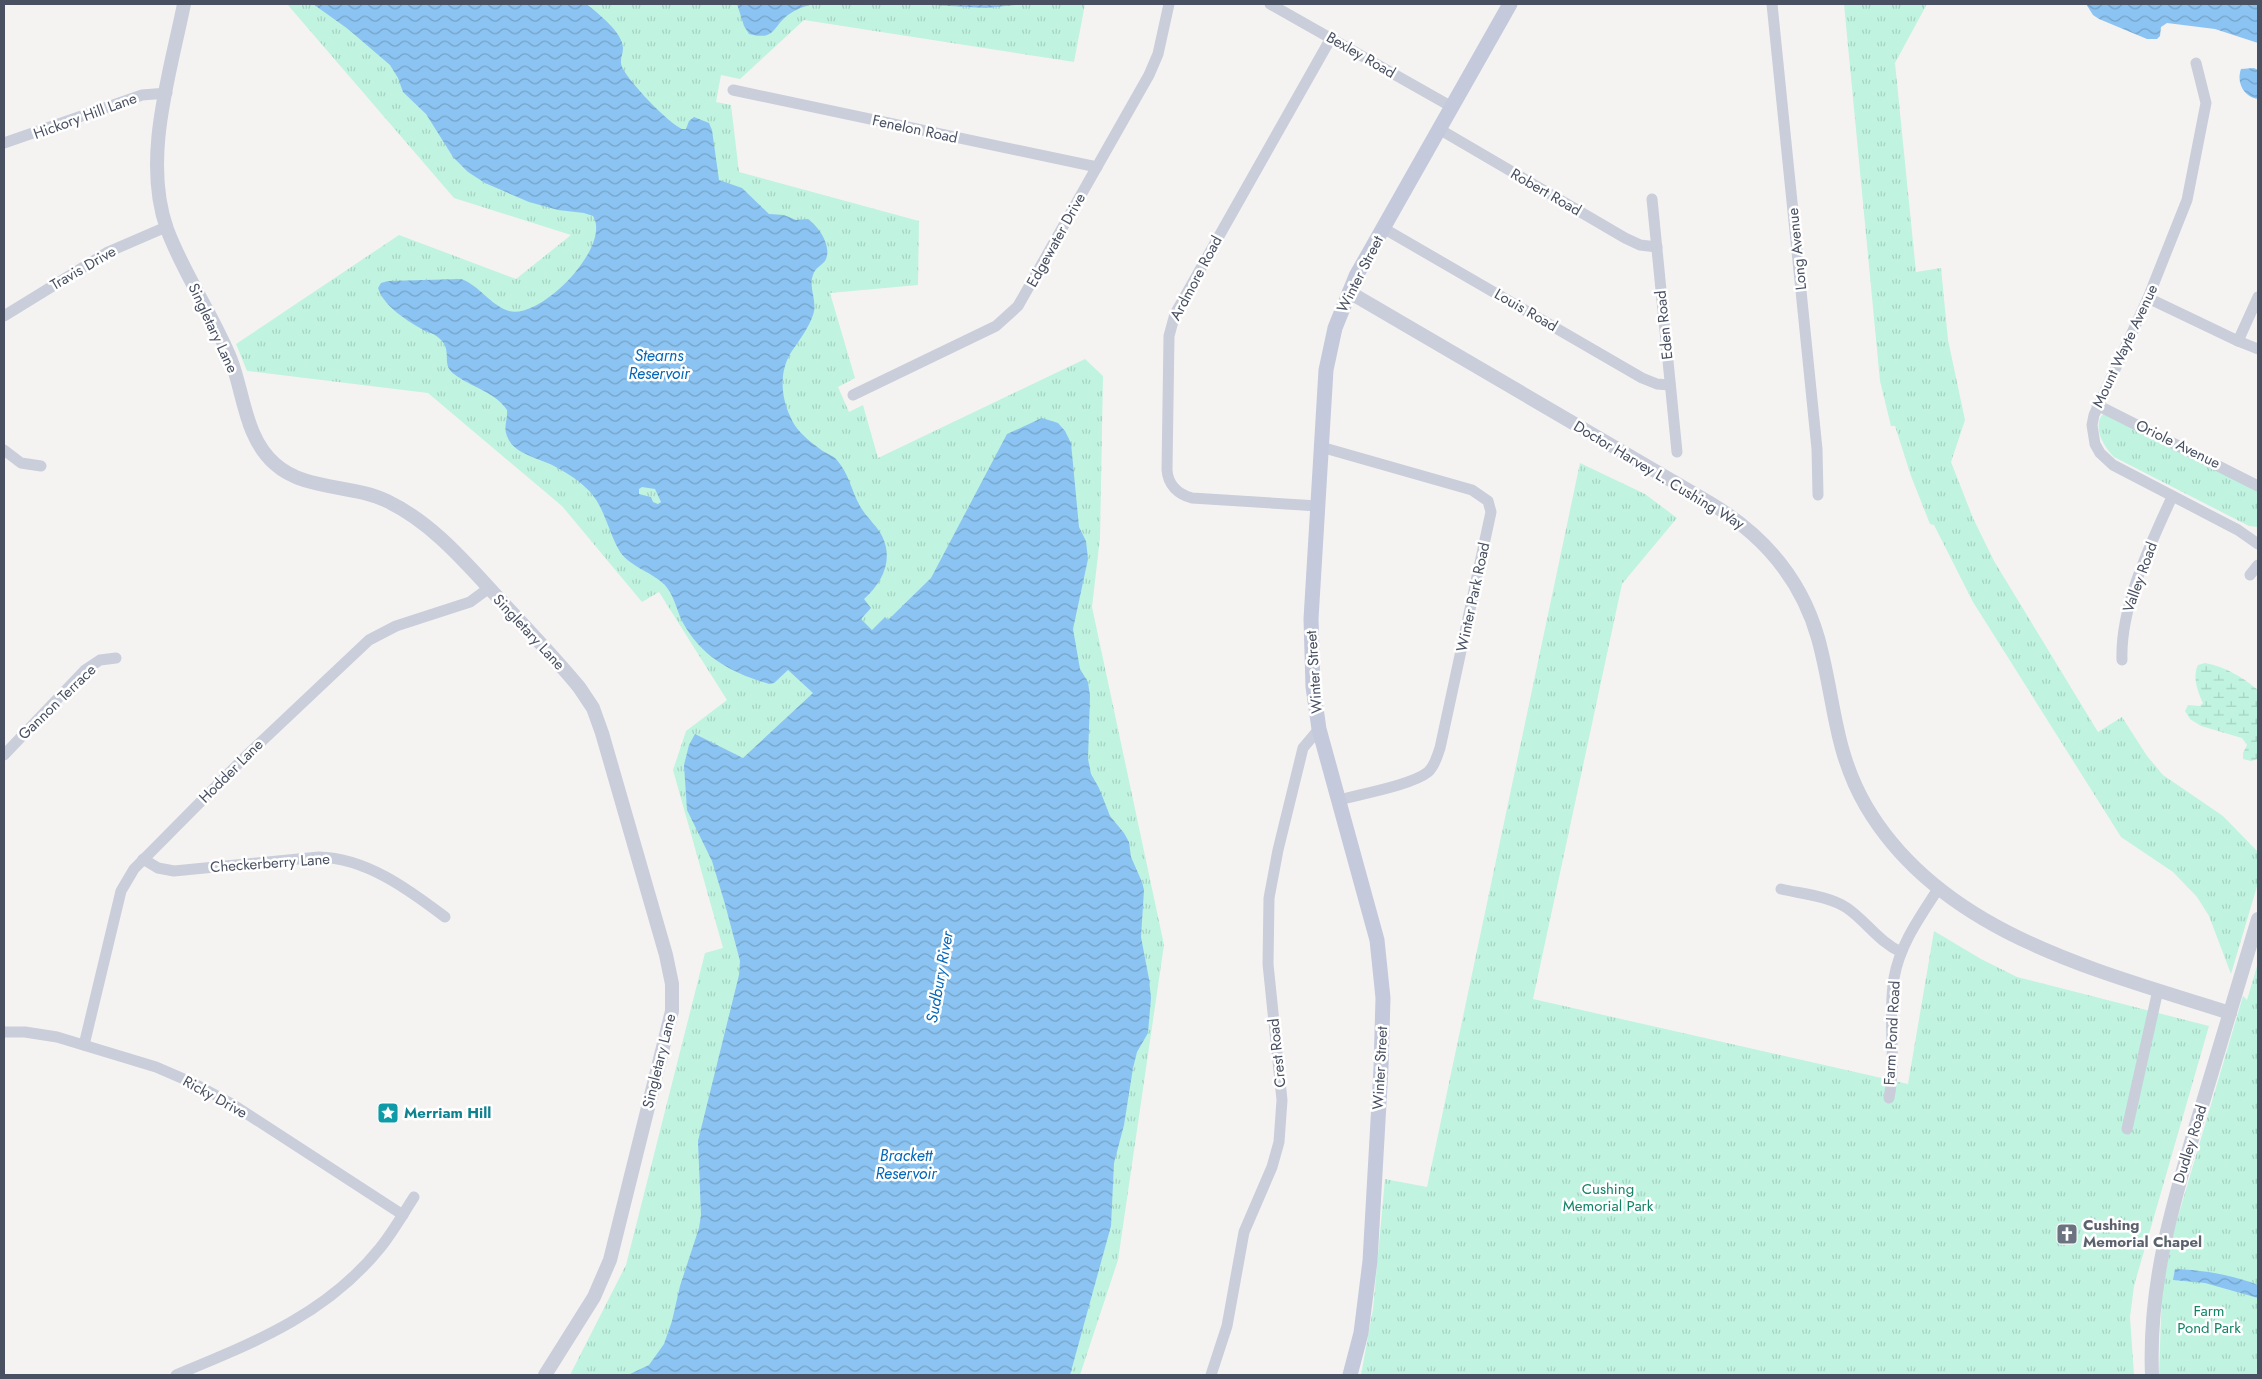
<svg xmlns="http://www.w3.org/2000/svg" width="2262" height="1379" viewBox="0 0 2262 1379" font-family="Jost,sans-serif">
  <defs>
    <pattern id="wetland-marsh" width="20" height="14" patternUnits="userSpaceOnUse" patternTransform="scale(1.25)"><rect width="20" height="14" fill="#c0f3e0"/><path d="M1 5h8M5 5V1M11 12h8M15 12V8" fill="none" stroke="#a6d2c3"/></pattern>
    <pattern id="park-tufts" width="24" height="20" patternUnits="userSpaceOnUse" patternTransform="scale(1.25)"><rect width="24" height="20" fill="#c0f3e0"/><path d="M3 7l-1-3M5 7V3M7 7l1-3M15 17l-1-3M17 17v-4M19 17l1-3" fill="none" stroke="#a6d2c3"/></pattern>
    <pattern id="water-waves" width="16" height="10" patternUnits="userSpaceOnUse" patternTransform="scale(1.25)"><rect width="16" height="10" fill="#8bc4f2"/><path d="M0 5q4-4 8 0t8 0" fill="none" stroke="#74a2c7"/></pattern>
  </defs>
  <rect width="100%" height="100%" fill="#f5f3f2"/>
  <path fill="url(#wetland-marsh)" d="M 2205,663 C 2226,667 2242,677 2258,690 L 2258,759 L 2251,761 L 2243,759 L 2243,753 L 2247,745 L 2242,738 L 2201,726 L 2190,719 L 2185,711 L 2188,705 L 2200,706 L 2203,703 C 2198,692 2192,677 2198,665 Z"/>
  <g fill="url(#park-tufts)">
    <path d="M 287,4 L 1085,4 L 1074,62 L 804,20 L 740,79 L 721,75 L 716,102 L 731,105 L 739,172 L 919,221 L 918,285 L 830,293 L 855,378 L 838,387 L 849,412 L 863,405 L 878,458 L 1085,359 L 1103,376 L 1100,538 L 1092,607 L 1164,945 L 1118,1260 L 1080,1375 L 570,1375 L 626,1265 L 705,953 L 723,948 L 673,770 L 686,731 L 727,700 L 659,592 L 642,602 L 562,506 L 428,393 L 247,371 L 236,344 L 399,235 L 516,279 L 571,235 L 454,198 Z"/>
    <path d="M 1844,4 L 1927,4 L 1895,63 L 1916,272 L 1941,268 L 1948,340 L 1965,420 L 1951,462 L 1973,518 L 1994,561 L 2098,732 L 2122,717 L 2147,756 L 2163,775 L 2223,816 L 2258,852 L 2258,883 L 2231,974 L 2209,916 L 2197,897 L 2173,872 L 2121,837 L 1973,602 L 1934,525 L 1930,524 L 1911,476 L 1895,426 L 1891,426 L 1880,381 Z"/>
    <path d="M 2104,413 L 2258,489 L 2258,527 L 2249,526 L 2114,457 C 2104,448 2091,425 2104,413 Z"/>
    <path d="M 1580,463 L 1645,494 L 1677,518 L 1622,584 L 1533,999 L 1908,1084 L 1934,931 L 1981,959 L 2017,977 L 2209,1026 L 2134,1286 L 2130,1317 L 2134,1375 L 1361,1375 L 1373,1309 L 1385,1179 L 1427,1187 Z"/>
    <path d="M 2258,963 L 2258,1375 L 2159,1375 L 2162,1290 L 2174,1230 L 2243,996 L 2247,1000 Z"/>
  </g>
  <g fill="url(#water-waves)" fill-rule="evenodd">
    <path d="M 313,4 L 586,4 C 598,13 623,33 623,48 C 623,55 619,60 622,67 C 629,82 667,122 682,129 L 686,129 L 689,121 L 694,117 L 709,123 L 712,130 L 719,180 L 742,188 L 769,214 L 784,215 L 796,220 L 808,219 C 819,227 833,247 825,261 C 821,266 815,268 813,275 C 808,288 818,301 813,315 C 809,327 801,338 794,348 C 779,368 780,394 790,416 C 795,430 809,441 820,449 C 825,453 832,455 836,459 C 849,473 851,490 860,506 C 866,517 878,527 882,536 C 894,560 882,583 864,599 L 871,608 L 861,619 L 872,630 L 885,617 L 888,620 L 931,578 L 1007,434 L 1042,418 L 1058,423 L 1065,431 L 1071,443 L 1079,527 L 1086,541 L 1088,559 L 1073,629 L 1080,669 L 1088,682 L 1090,696 L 1088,759 L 1091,774 L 1099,788 L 1110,816 L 1124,833 L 1129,842 L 1131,857 L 1142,882 L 1144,890 L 1141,937 L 1149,979 L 1151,998 L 1148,1033 L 1137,1052 L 1133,1068 L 1124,1125 L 1114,1163 L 1111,1226 L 1070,1375 L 628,1375 L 649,1365 L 664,1344 L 672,1321 L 680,1286 L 699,1228 L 701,1215 L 698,1141 L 739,975 L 740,961 L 725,904 L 712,861 L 687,810 L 684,765 L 689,745 L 695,734 L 743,758 L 813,693 L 788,670 L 774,683 L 769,684 C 732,673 701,657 682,621 C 676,608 674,595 664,584 C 650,571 628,566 619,550 C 607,529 604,503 585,487 C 576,478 565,472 554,466 C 539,458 513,454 507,436 C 503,427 508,419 507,410 C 494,391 472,388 454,374 C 440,364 454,351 439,338 C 435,334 430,333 425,331 C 408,321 384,307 378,288 L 381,283 L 388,281 L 461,279 C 479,285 490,305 509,311 C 541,320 612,246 593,216 L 584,213 L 558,210 L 529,202 L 485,183 L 468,172 L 453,157 L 426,114 L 403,92 L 398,78 L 390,65 L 348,29 ZM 642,487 L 655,489 L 661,502 L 658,504 L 653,502 L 651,497 L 639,494 L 639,489 Z"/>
    <path d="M 737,4 L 814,4 C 805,6 796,9 788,15 C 772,27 776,41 749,34 L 744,26 Z"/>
    <path d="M 915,4 L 1026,4 L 986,8 Z"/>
    <path d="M 2086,4 L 2258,4 L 2258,43 L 2215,29 L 2167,23 L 2161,27 L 2160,36 L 2157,39 L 2147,39 L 2099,19 L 2093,15 Z"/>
    <path d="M 2254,68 L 2258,70 L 2258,99 C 2244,97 2236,83 2241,69 Z"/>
    <path d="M 2175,1269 C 2204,1270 2232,1275 2258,1285 L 2258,1298 L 2205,1283 L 2173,1280 Z"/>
  </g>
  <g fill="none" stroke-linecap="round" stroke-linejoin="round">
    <g stroke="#c9ceda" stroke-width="11">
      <path d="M 1270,4 L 1452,107"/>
      <path d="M 1772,4 L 1817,449 L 1818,495"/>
      <path d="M 2196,63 L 2206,103 L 2187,200 L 2148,298 L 2094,415 L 2092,425 L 2095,444 L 2100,453 L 2113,465 L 2238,530 L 2258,544"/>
      <path d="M 733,90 L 1097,167"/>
      <path d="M 1439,129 L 1625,238 L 1640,245 L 1657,247"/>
      <path d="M 4,143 L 142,95 L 167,93"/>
      <path d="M 1652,199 L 1677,452"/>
      <path d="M 1383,228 L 1642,378 L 1657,384 L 1670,385"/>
      <path d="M 2148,298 L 2238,341 L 2258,349"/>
      <path d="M 4,316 L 108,252 L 166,227"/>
      <path d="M 2238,341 L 2258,297"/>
      <path d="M 853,395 L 996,326 L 1018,306 L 1149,75 L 1158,54 L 1169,4"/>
      <path d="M 2097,405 L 2258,486"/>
      <path d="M 1321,447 L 1472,490 L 1488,501 L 1491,512 L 1440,748 C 1437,756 1435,766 1428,772 C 1412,785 1360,794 1339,800"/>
      <path d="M 4,450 L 21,463 L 41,466"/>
      <path d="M 1318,506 L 1192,498 C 1178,494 1168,485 1167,470 L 1169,336 L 1175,314 L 1331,38"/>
      <path d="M 2250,575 L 2258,565"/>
      <path d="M 2122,660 C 2120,607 2150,545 2172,497"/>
      <path d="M 4,755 L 85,670 L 100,660 L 116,658"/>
      <path d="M 143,859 L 158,868 L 174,871 L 319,857 C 366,858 408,889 445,917"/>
      <path d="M 1781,889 C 1802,894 1829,896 1847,908 C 1867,922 1879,942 1901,952"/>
      <path d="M 4,1032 L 25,1032 L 57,1037 L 156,1067 L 193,1083 L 232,1104 L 403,1215"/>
      <path d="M 84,1045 L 121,891 L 134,869 L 245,757 L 369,640 L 396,626 L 470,602 L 489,588"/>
      <path d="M 1889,1098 C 1897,1058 1887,1018 1894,978 C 1900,944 1920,917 1938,889"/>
      <path d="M 2127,1129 L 2158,990"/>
      <path d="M 176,1375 C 253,1343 326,1315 380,1248 C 393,1232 403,1214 414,1197"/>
      <path d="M 1211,1375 L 1227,1326 L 1244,1232 L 1272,1167 L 1279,1142 L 1282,1100 L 1268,964 L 1269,898 L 1278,850 L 1303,748 L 1319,729"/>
    </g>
    <g stroke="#c9ceda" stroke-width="14">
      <path d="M 184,4 C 170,74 142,159 167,229 C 184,275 213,315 231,360 C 244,394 245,438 275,464 C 305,491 352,484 387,501 C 435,524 469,567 505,605 C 530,632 556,659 579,687 L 593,708 L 602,733 L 666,955 L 672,984 L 672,1011 L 610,1260 L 594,1297 L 545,1375"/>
      <path d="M 1349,292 L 1710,503 C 1762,534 1801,578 1818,638 C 1835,699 1833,749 1866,806 C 1941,934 2099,971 2230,1013"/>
      <path d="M 2152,1375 C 2148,1283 2174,1199 2200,1112 C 2219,1047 2239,983 2258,919"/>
    </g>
    <path stroke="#c4cadc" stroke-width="15" d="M 1350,1375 L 1361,1333 L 1370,1261 L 1381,1068 L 1383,998 L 1377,940 L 1319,729 L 1313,687 L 1311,619 L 1326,370 L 1335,328 L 1356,276 L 1510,4"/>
  </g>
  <defs>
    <g id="sight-square" transform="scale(1.125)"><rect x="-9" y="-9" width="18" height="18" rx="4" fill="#0f9aa8" stroke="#fff"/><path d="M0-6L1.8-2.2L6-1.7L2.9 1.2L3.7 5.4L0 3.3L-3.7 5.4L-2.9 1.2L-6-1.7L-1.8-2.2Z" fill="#fff"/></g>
    <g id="church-square" transform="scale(1.125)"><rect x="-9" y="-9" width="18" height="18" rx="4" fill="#6b7280" stroke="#fff"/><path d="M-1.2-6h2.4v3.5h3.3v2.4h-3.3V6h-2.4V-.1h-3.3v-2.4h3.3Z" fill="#fff"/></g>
  </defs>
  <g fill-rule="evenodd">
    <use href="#sight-square" x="388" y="1113"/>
    <use href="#church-square" x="2067" y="1234"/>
  </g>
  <g text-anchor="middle" stroke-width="5" stroke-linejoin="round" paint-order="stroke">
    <g font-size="15" fill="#485061" stroke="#fff">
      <text transform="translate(1361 55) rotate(30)" y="5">Bexley Road</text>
      <text transform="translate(85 116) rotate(-20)" y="5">Hickory Hill Lane</text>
      <text transform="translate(915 129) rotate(12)" y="5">Fenelon Road</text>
      <text transform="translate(1546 192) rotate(30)" y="5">Robert Road</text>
      <text transform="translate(1056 240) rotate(-61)" y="5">Edgewater Drive</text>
      <text transform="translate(1797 249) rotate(-96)" y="5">Long Avenue</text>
      <text transform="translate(83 268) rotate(-30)" y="5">Travis Drive</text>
      <text transform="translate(1360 274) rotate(-63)" y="5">Winter Street</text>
      <text transform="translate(1196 278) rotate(-62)" y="5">Ardmore Road</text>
      <text transform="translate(1526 310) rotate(30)" y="5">Louis Road</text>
      <text transform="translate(1664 325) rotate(-96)" y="5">Eden Road</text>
      <text transform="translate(213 328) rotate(65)" y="5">Singletary Lane</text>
      <text transform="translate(2125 346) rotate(-65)" y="5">Mount Wayte Avenue</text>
      <text transform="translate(2178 444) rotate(26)" y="5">Oriole Avenue</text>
      <text transform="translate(1659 475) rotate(31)" y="5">Doctor Harvey L. Cushing Way</text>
      <text transform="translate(2140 577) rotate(-70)" y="5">Valley Road</text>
      <text transform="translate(1473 597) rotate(-78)" y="5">Winter Park Road</text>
      <text transform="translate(529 632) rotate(47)" y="5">Singletary Lane</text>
      <text transform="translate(1314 672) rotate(-94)" y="5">Winter Street</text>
      <text transform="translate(57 702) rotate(-44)" y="5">Gannon Terrace</text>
      <text transform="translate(231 771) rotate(-45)" y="5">Hodder Lane</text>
      <text transform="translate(270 863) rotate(-4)" y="5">Checkerberry Lane</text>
      <text transform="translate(1892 1033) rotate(-87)" y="5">Farm Pond Road</text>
      <text transform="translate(1277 1053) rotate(-96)" y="5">Crest Road</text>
      <text transform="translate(659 1061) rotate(-76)" y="5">Singletary Lane</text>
      <text transform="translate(1380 1068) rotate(-87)" y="5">Winter Street</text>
      <text transform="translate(215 1097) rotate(29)" y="5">Ricky Drive</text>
      <text transform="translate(2190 1144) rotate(-73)" y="5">Dudley Road</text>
    </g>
    <g font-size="15" font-weight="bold" fill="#0d838f" stroke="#fff" text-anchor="start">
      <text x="404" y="1118">Merriam Hill</text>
    </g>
    <g font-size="15" fill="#128466" stroke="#fff">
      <text x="1608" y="1194">Cushing<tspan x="1608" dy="17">Memorial Park</tspan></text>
      <text x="2209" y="1316">Farm<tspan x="2209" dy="17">Pond Park</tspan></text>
    </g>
    <g font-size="15" font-weight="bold" fill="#5b616d" stroke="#fff" text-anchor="start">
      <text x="2083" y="1230">Cushing<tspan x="2083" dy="17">Memorial Chapel</tspan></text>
    </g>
    <g font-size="16" font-style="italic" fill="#0367ba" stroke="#fff">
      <text x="659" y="361">Stearns<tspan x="659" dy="18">Reservoir</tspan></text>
      <text transform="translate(939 977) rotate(-80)" y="6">Sudbury River</text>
      <text x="906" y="1161">Brackett<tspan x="906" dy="18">Reservoir</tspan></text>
    </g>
  </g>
  <rect width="2262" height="1379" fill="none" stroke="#485061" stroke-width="10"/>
</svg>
